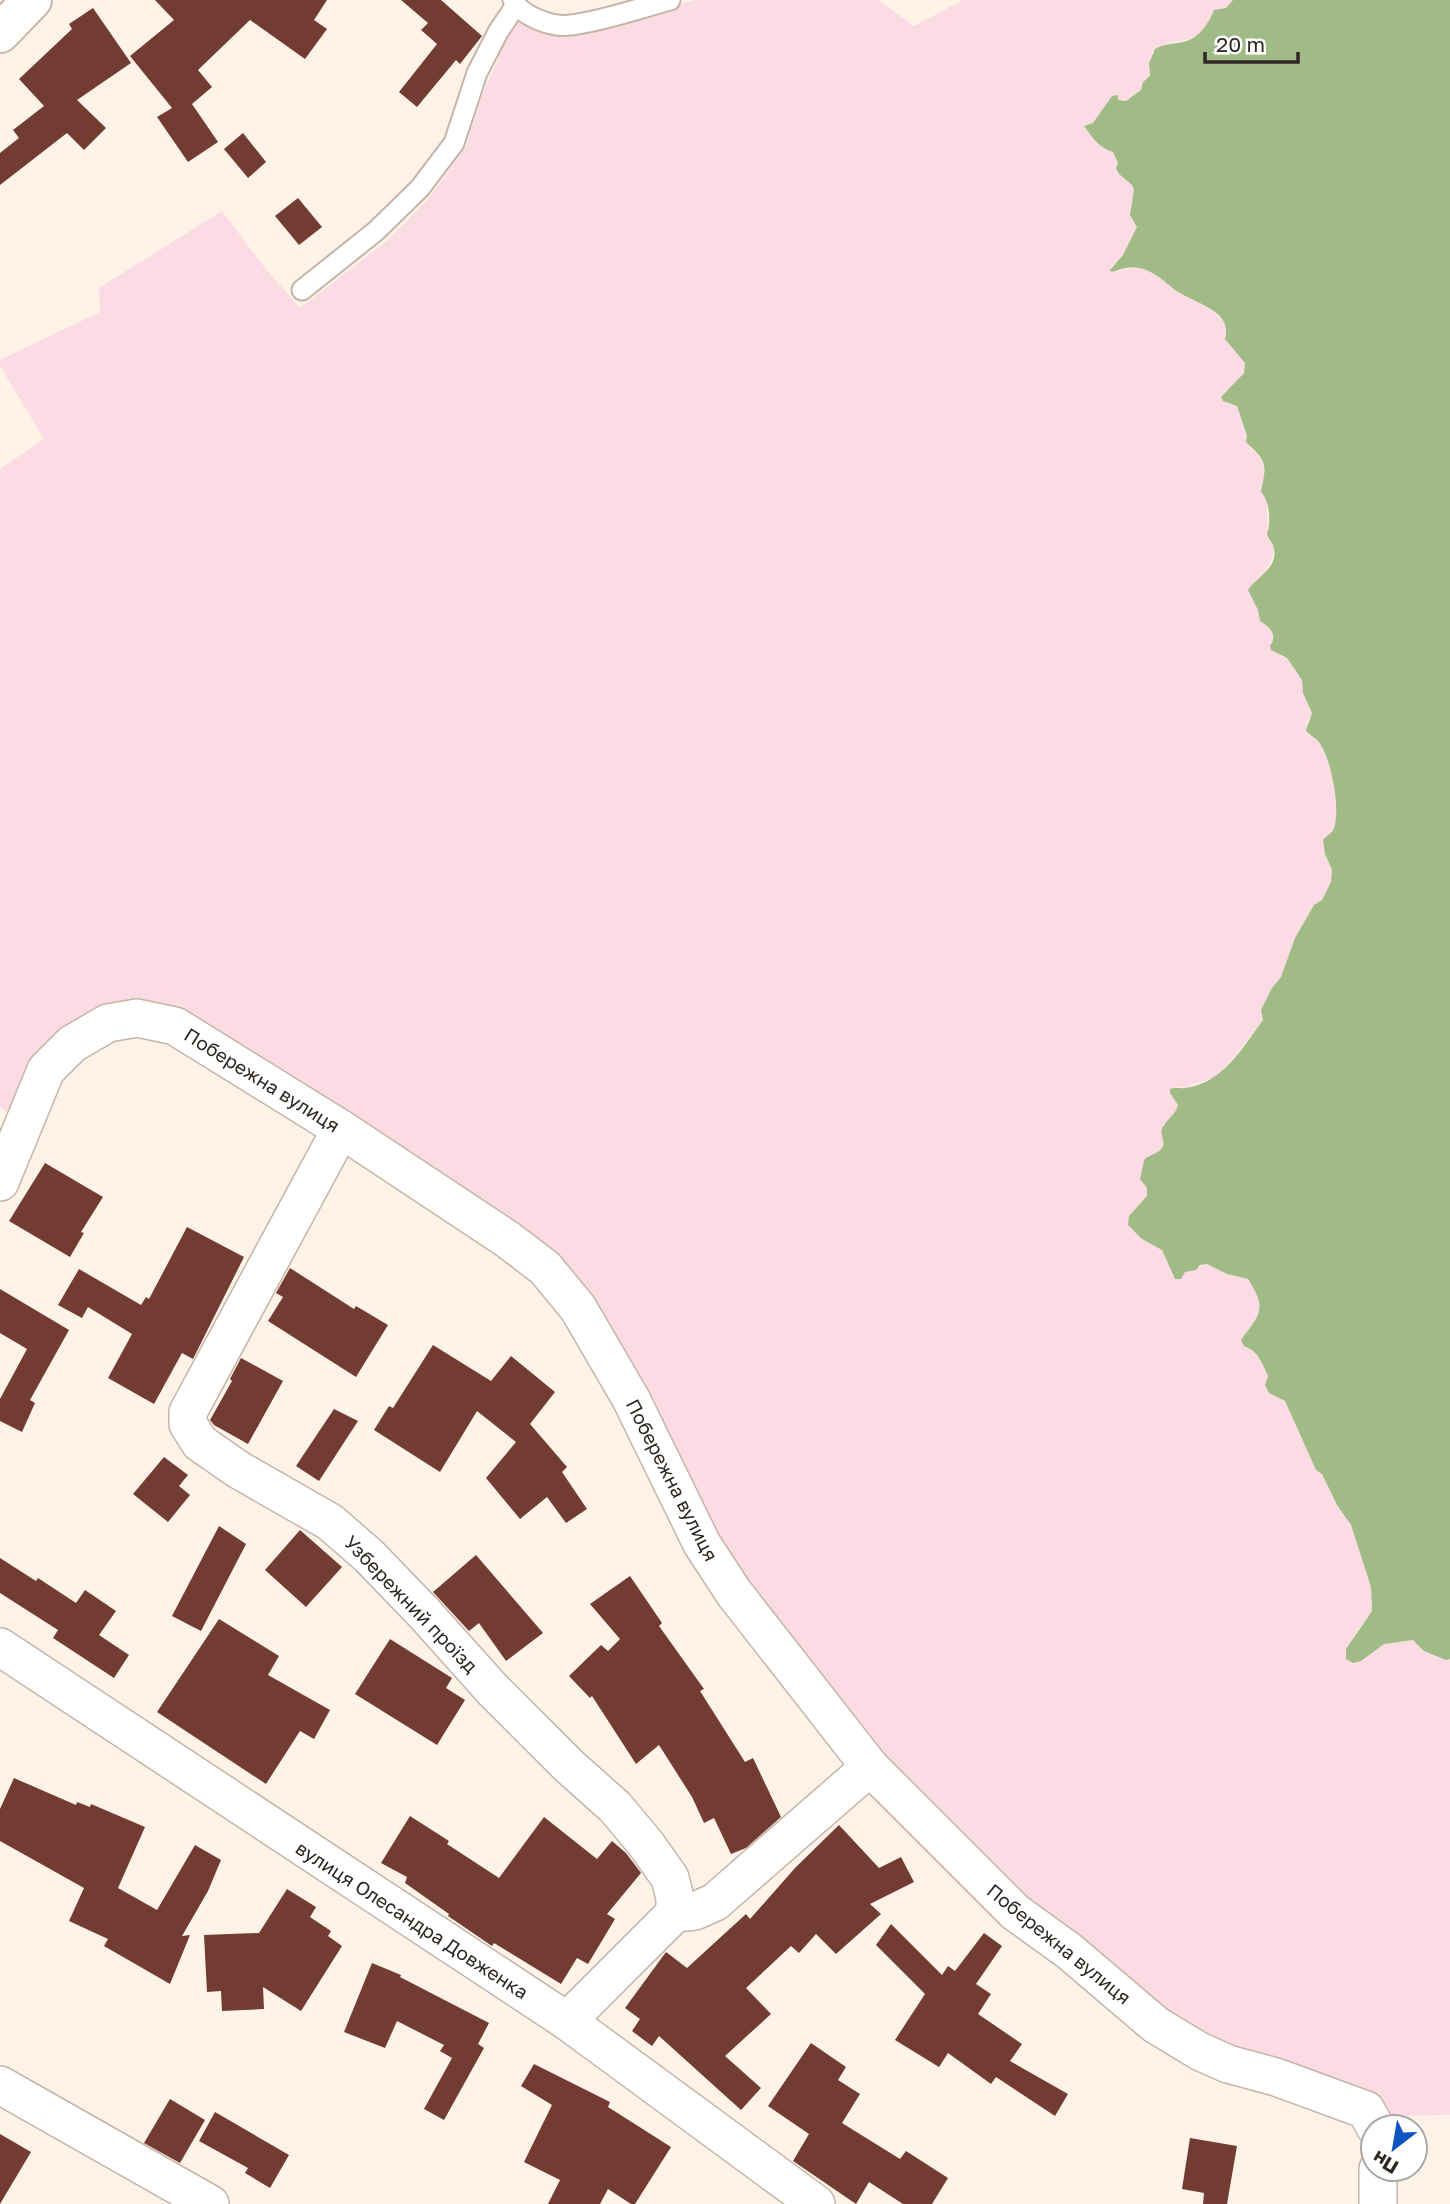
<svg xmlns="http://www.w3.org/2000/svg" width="1450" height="2204" viewBox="0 0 1450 2204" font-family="'Golos Text',sans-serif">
  <rect width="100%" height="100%" fill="#fff2e7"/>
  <path fill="#fbdbe4" d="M 696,0 L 878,0 L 914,26 L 963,0 L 1233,0 C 1230,9 1222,9 1214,10 C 1205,33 1198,39 1173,42 C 1167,43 1159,49 1152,52 L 1149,62 L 1150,76 L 1143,82 L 1141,90 L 1126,101 L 1112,96 L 1093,124 L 1084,126 L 1113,151 L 1118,163 L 1116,168 L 1119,174 L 1132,185 L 1134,190 L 1132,206 L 1137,227 L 1123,255 L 1111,267 L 1112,272 L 1135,267 L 1155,273 L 1164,279 L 1169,286 L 1200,303 L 1208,305 L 1223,321 L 1233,349 L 1240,355 L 1247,367 L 1235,385 L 1224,393 L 1223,401 L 1237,406 L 1250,448 L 1257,453 L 1263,464 L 1265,481 L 1262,486 L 1267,499 L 1268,539 L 1274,548 C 1272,566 1262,579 1249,590 L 1258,610 L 1260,621 L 1268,625 L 1274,634 L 1274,641 L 1281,657 L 1287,658 L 1302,680 L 1303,693 L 1312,713 L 1306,724 L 1309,735 C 1312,737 1315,738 1318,741 C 1330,755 1344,817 1332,833 C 1330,836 1326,838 1323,840 L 1325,854 L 1332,871 L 1331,882 L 1322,900 L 1314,905 L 1295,938 L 1281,977 L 1272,988 L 1263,1020 L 1220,1075 L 1185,1088 L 1176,1087 L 1170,1093 L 1178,1105 C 1176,1115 1166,1120 1162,1129 C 1160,1136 1165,1140 1163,1146 C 1160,1154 1149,1154 1144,1160 L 1140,1179 L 1147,1188 L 1147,1196 L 1129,1216 L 1142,1239 L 1162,1250 L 1168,1264 L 1184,1272 L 1207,1264 L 1227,1274 L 1248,1279 C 1267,1309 1261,1313 1241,1340 L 1260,1359 L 1268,1376 L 1265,1385 L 1285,1401 L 1316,1470 L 1322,1474 L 1337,1505 L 1351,1525 L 1371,1587 L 1372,1611 L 1353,1637 L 1361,1661 L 1384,1644 L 1413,1640 C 1425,1647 1435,1659 1450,1659 L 1450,2115 L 1384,2116 L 1199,2043 L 970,1862 L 773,1638 L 584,1308 L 134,1007 L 16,1119 L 0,1107 L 0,469 L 44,439 L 0,366 L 0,360 L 100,312 L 99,288 L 222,211 L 265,268 L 300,308 L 387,241 L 430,197 L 466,146 L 482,95 L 498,60 L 501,34 L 509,25 L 518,22 L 571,32 Z"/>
  <path fill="#a1bb86" d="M 1233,0 L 1450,0 L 1450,1659 L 1446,1660 L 1424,1651 L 1413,1640 L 1384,1644 L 1361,1661 L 1353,1663 L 1346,1659 L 1346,1649 L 1372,1611 L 1371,1587 L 1351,1525 L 1337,1505 L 1322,1474 L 1316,1470 L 1285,1401 L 1269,1393 L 1265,1385 L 1268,1376 C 1262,1363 1258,1351 1244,1346 L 1241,1340 C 1261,1313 1267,1309 1248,1279 L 1227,1274 L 1207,1264 L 1200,1265 L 1196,1270 L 1185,1272 L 1181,1279 L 1175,1279 L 1162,1250 L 1142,1239 L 1128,1225 L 1129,1216 L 1147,1196 L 1147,1188 L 1140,1179 L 1144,1160 C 1149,1154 1160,1154 1163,1146 C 1165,1140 1160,1136 1162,1129 C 1166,1119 1176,1115 1178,1105 L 1170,1093 L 1170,1089 C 1176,1087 1181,1089 1186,1088 C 1224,1082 1242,1048 1263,1020 L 1261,1010 L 1272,988 L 1281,977 L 1295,938 L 1314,905 L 1322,900 L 1331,882 L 1332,870 L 1325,854 L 1323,840 C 1327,835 1332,834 1334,828 C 1341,810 1331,756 1318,741 C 1314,737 1309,735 1306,730 L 1312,713 L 1303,693 L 1302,680 L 1287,658 L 1271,650 L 1270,646 C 1278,635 1270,627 1260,621 L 1258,610 L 1248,590 C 1256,578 1278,568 1274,549 C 1274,544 1268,539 1267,534 C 1271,522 1270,501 1261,492 C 1263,478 1269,467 1258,454 C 1254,449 1250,447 1246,442 L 1247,436 L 1237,406 L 1223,401 L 1221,397 L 1244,373 L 1245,363 L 1225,339 C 1233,311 1197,304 1180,293 C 1164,283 1159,273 1139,268 C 1130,266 1121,269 1112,272 L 1110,270 L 1123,255 L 1137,227 L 1130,215 L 1134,190 L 1132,185 L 1119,174 L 1116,168 L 1118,163 L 1113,152 C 1099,148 1092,137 1084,126 L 1093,123 L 1112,96 L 1117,95 L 1119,100 L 1126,101 L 1141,90 L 1143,82 L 1150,76 L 1149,63 L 1155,49 C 1162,45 1169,44 1177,43 C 1197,41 1207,27 1214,10 L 1226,8 Z"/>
  <g fill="#723c32">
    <path d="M 155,0 L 327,0 L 314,20 L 327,29 L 305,59 L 250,20 L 198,70 L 212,87 L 192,104 L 218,142 L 188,162 L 157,117 L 172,108 L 130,56 L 174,20 Z"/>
    <path d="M 401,0 L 441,0 L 482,36 L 460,64 L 456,60 L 417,107 L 399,92 L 437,44 L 421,30 L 428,23 Z"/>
    <path d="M 93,8 L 131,63 L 77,100 L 106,128 L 84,150 L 67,133 L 0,185 L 0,153 L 19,138 L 13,130 L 44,106 L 19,79 L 72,29 L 69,24 Z"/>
    <path d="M 243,133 L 266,162 L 248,178 L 224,149 Z"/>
    <path d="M 298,198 L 322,227 L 299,245 L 275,216 Z"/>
    <path d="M 45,1163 L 103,1197 L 81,1232 L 84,1233 L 70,1257 L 9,1221 Z"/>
    <path d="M 187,1227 L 244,1257 L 193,1359 L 182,1353 L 154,1404 L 108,1378 L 132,1334 L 88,1307 L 82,1318 L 58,1305 L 79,1269 L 141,1305 L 146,1297 L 149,1299 Z"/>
    <path d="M 290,1268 L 354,1309 L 356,1306 L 388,1325 L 356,1377 L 268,1321 L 283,1297 L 276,1293 Z"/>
    <path d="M 0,1289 L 69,1330 L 30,1400 L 35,1403 L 22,1432 L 0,1421 L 0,1399 L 27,1349 L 0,1333 Z"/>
    <path d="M 433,1345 L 491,1381 L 511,1356 L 555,1392 L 530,1424 L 567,1467 L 562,1472 L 587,1509 L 566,1523 L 547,1497 L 520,1519 L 486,1478 L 516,1442 L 477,1411 L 440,1472 L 374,1430 L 389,1406 L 393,1408 Z"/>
    <path d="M 241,1358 L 283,1381 L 248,1444 L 214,1425 L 210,1420 L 232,1381 L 230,1379 Z"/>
    <path d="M 334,1409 L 358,1421 L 319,1481 L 296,1466 Z"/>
    <path d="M 164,1457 L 188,1475 L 179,1486 L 190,1495 L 168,1522 L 133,1494 Z"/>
    <path d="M 219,1526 L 246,1544 L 201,1631 L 172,1616 Z"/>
    <path d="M 300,1530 L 342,1567 L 306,1607 L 265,1570 Z"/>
    <path d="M 476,1555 L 543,1633 L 506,1661 L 479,1623 L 469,1631 L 433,1592 Z"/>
    <path d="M 0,1558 L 36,1581 L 38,1578 L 76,1603 L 85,1590 L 116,1611 L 99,1635 L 129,1655 L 114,1678 L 53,1638 L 58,1630 L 0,1593 Z"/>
    <path d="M 630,1576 L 662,1623 L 659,1626 L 704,1689 L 700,1691 L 745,1762 L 753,1758 L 781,1817 L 746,1848 L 731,1854 L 714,1818 L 704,1823 L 692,1797 L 659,1745 L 636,1764 L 592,1696 L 590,1698 L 569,1676 L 601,1645 L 608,1651 L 620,1639 L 590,1604 Z"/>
    <path d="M 219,1619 L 279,1656 L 268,1675 L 330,1710 L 314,1739 L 300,1731 L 266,1784 L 157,1712 Z"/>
    <path d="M 390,1639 L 452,1678 L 446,1688 L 465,1700 L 437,1745 L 355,1694 Z"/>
    <path d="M 14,1778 L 76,1805 L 77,1802 L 90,1807 L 91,1804 L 145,1827 L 118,1888 L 157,1910 L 195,1845 L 221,1860 L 208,1891 L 182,1936 L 190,1935 L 170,1984 L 104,1946 L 108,1939 L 69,1921 L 84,1888 L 0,1841 L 0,1809 Z"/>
    <path d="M 410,1816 L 449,1841 L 447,1844 L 499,1878 L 544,1817 L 597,1859 L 612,1841 L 626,1853 L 641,1873 L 607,1914 L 615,1919 L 588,1964 L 577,1958 L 561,1984 L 494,1943 L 492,1946 L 448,1916 L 449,1914 L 405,1883 L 407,1877 L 381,1863 Z"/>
    <path d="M 839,1825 L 879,1868 L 901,1857 L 914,1882 L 870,1904 L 881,1914 L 836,1954 L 816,1934 L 799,1953 L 791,1946 L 746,1988 L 771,2014 L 725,2056 L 761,2088 L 741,2110 L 659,2036 L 652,2046 L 632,2031 L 640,2019 L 625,2008 L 666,1952 L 687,1968 L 746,1914 L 750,1919 L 796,1867 Z"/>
    <path d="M 287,1889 L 316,1907 L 310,1917 L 331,1931 L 328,1936 L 342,1946 L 301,2011 L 263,1987 L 264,2009 L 222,2011 L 221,1991 L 207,1992 L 204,1935 L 259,1933 Z"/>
    <path d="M 891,1924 L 942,1975 L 948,1966 L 955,1971 L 984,1933 L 1002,1946 L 976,1984 L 991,1994 L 978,2014 L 1022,2044 L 1010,2061 L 1068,2094 L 1055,2116 L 996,2077 L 991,2084 L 948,2053 L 939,2067 L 895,2040 L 925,1994 L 876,1945 Z"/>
    <path d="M 372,1963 L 401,1975 L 400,1977 L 489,2023 L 478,2044 L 484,2048 L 444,2120 L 424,2109 L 452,2058 L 440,2051 L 444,2045 L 397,2021 L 385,2048 L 344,2032 Z"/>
    <path d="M 811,2043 L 846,2067 L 838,2080 L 860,2094 L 842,2123 L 900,2159 L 906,2151 L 948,2178 L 932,2204 L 903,2204 L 869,2182 L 856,2204 L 793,2161 L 809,2134 L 768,2106 Z"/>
    <path d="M 534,2064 L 610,2102 L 608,2107 L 671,2147 L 635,2204 L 631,2204 L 608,2189 L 600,2204 L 548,2204 L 560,2180 L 524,2162 L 552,2105 L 521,2086 Z"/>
    <path d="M 170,2099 L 205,2120 L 180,2163 L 144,2143 Z"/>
    <path d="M 215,2112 L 289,2155 L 270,2188 L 245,2173 L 248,2168 L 199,2141 Z"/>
    <path d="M 0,2134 L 31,2152 L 0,2204 Z"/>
    <path d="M 1190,2138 L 1237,2146 L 1227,2204 L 1203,2204 L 1204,2193 L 1182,2189 Z"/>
  </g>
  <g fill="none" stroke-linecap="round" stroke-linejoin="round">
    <g stroke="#c4b5a8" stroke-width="23">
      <g id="service">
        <path d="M 513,0 C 521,16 553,28 570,25 C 600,22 640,8 670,0"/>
        <path d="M 302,290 L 376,231 L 420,188 L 454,143 L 477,73 L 498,32 L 516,5"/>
      </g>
    </g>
    <g stroke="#c4b5a8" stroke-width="40">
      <g id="minor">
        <path d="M 341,1129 L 188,1412 L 188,1424 L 200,1443 L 239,1470 L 330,1522 L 369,1556 L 424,1613 L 492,1689 L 569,1766 L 615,1807 L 646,1844 L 670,1878 L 675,1898 L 675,1913"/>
        <path d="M 0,1182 L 46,1070 L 72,1044 L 108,1023 L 137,1018 L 175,1026 L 341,1129 L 507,1239 L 545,1268 L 578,1308 L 631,1399 L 702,1544 L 734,1593 L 870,1767 L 1015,1912 L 1069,1951 L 1156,2025 L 1199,2051 L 1228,2064 L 1276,2077 L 1366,2110 L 1375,2127"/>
        <path d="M 0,1647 L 567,2021 L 816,2204"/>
        <path d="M 567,2021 L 675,1913 L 695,1911 L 715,1902 L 870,1767"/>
        <path d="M 0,2085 L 210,2204"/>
        <path d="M 1378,2204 L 1378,2169"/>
      </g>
    </g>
    <g stroke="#c4b5a8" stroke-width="42">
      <path id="tertiary" d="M 0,33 L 32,0"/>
    </g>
    <use href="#service" stroke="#fff" stroke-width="19"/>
    <use href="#minor" stroke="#fff" stroke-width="37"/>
    <use href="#tertiary" stroke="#fff" stroke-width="38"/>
  </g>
  <g text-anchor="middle" stroke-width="7" stroke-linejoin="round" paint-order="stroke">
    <g font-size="19" fill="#2e2823" stroke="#fff">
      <text transform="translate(262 1080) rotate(32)" y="7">Побережна вулиця</text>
      <text transform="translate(672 1480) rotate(63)" y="7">Побережна вулиця</text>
      <text transform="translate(411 1604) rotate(46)" y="7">Узбережний проїзд</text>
      <text transform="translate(412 1920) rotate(33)" y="7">вулиця Олесандра Довженка</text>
      <text transform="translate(1059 1944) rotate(39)" y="7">Побережна вулиця</text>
    </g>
  </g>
  <g transform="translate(1394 2148) rotate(211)"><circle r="33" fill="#ffffff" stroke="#aba9a7" stroke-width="2"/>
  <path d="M0-5L12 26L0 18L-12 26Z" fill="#0f55bf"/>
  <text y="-10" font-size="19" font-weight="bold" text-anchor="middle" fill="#2e2823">Пн</text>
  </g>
  <path d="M1205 52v10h93v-10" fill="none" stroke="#2e2823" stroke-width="3.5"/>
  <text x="1216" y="52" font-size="21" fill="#2e2823" stroke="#ffffff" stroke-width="5" paint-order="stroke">20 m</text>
</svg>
